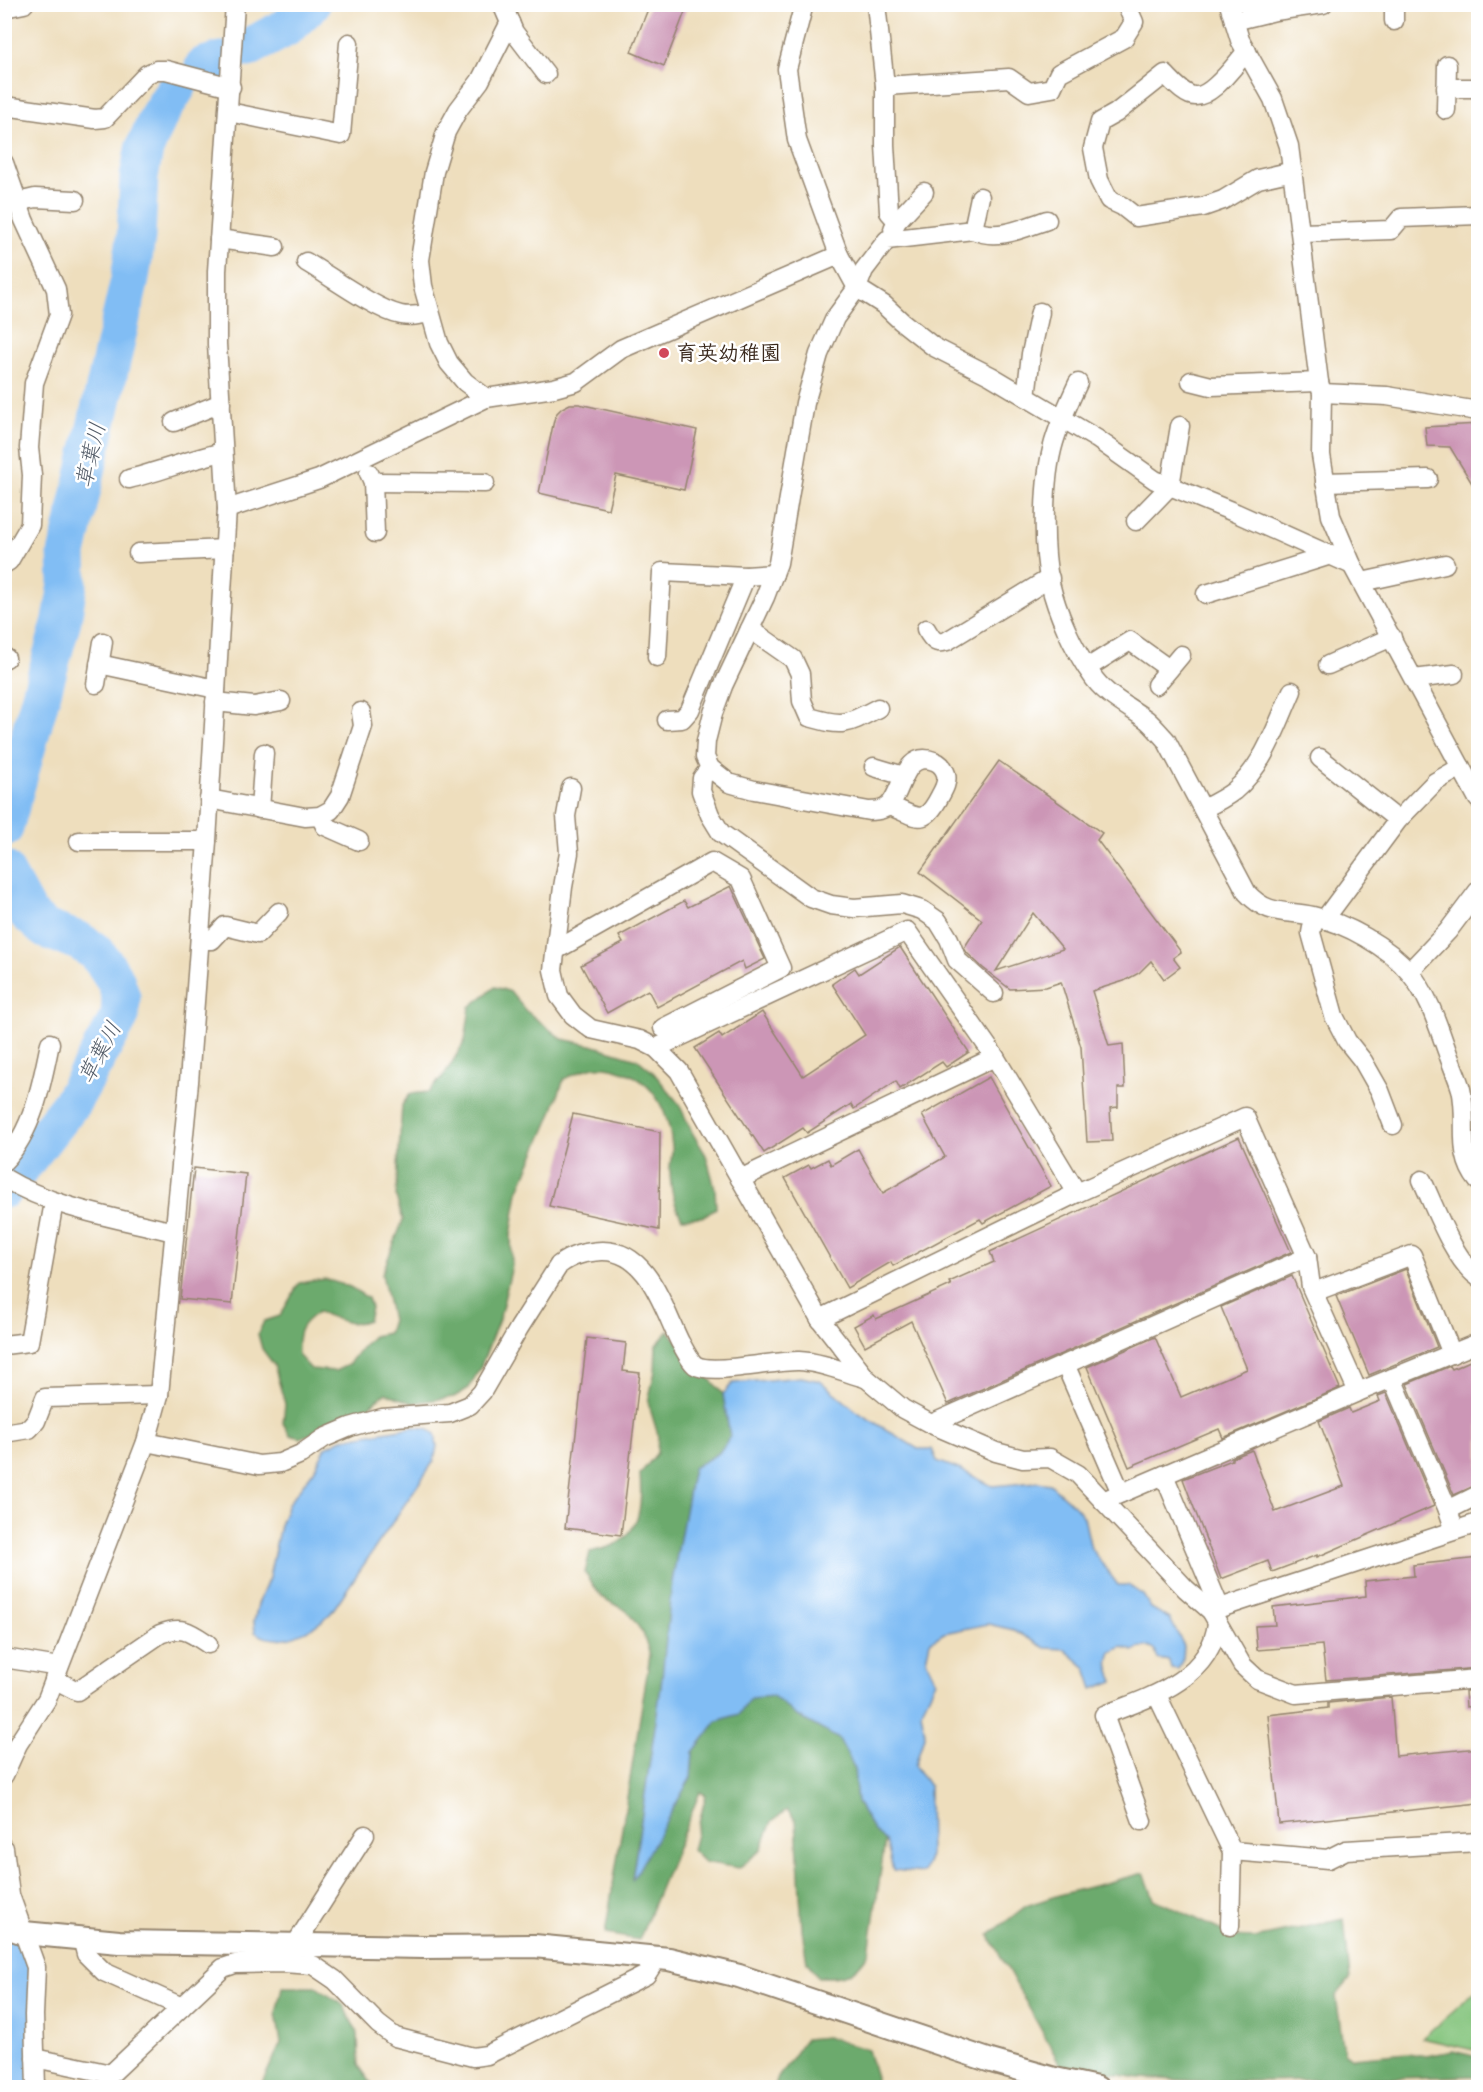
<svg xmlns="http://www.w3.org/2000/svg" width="1483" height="2092" viewBox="0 0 1483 2092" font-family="'Comic Neue','Klee One',sans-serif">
  <rect width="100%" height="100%" fill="#fff"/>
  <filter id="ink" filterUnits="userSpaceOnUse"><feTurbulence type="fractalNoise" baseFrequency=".0167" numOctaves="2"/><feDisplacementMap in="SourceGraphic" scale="12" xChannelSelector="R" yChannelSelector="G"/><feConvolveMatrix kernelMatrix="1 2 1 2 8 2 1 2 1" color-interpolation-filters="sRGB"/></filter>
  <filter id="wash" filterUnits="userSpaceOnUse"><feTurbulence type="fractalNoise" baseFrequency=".008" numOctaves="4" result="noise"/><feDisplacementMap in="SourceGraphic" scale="24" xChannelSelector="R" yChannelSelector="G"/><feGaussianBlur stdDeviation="1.35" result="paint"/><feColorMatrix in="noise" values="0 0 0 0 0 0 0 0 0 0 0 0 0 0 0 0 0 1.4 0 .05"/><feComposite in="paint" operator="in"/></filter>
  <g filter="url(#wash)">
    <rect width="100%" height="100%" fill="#eedebd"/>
    <path fill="#85c57e" stroke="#60784e" stroke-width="1.5" d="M 1478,1990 L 1478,2051 L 1422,2038 L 1477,1990 Z"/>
    <g fill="#6caa6d" stroke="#546a46" stroke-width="1.5">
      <path d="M 495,987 L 511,992 L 525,1010 L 562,1039 L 591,1045 L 637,1059 L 653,1072 L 679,1104 L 693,1134 L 706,1155 L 715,1188 L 716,1208 L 702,1217 L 682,1218 C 673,1203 670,1186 670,1169 C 670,1161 673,1153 672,1146 C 669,1114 656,1084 625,1072 C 597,1062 589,1067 564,1079 L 550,1118 L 518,1192 L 511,1235 L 512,1266 L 500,1317 L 481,1366 L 469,1388 L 454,1397 L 412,1403 L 386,1393 L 362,1412 L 337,1424 L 300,1438 L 290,1435 L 283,1423 L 285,1404 L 274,1365 L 262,1349 L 258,1334 L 264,1321 L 280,1316 L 299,1283 L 325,1279 L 350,1287 L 368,1298 L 371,1308 L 368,1320 C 350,1328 336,1318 318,1312 C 299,1325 297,1332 298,1355 L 311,1369 L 335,1371 L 348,1365 L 361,1348 L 373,1336 L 388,1333 L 392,1320 L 382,1274 L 403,1220 L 396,1197 L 402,1105 L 410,1094 L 429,1092 L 447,1071 L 465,1041 L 470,1007 Z"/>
      <path d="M 669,1331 L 723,1394 L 730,1437 L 719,1453 L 693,1468 L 672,1582 L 661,1687 L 632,1879 L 691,1777 L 693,1752 L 717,1721 L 739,1714 L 751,1698 L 773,1696 L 796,1715 L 839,1739 L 854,1767 L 857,1802 L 874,1831 L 885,1841 L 869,1952 C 855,1975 844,1978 818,1977 L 807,1962 L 802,1930 L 796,1820 L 787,1810 L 772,1821 L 761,1850 L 739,1868 L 704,1862 L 692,1850 L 706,1795 L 700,1792 L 639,1940 L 605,1934 L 650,1655 L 643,1633 L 627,1611 L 601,1597 L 585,1573 L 590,1552 C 598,1550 610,1548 618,1543 C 642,1527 642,1500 640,1474 L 657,1453 L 658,1435 L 648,1402 L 655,1371 L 656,1345 Z"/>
      <path d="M 1144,1873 L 1154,1899 L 1235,1937 L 1255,1938 L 1344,1919 L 1350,1979 L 1336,1996 L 1344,2052 L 1352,2058 L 1408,2053 L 1426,2056 L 1453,2051 L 1478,2057 L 1478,2076 L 1218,2082 L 1139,2078 L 1061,2066 L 989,1935 L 1026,1906 L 1062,1894 Z"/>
      <path d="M 282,1987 L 316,1987 L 343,2005 L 358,2034 L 359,2066 L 374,2087 L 260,2087 L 281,2043 L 276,2013 Z"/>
      <path d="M 826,2037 L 868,2050 L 876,2077 L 875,2087 L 775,2087 L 777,2079 L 805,2039 Z"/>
    </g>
    <g fill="#81bdf4" stroke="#5e7489" stroke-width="1.5">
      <path d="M 801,1377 L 820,1381 L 859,1413 L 918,1449 L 932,1449 L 937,1461 L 961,1470 L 992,1486 L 1037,1482 L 1050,1484 L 1077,1508 L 1084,1517 L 1091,1549 L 1118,1585 L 1128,1585 L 1143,1595 L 1151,1608 L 1170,1619 L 1184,1646 L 1183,1658 L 1178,1669 L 1171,1668 L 1169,1661 L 1158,1659 L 1155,1650 L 1146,1646 L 1133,1651 L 1122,1647 L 1111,1652 C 1106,1664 1109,1670 1114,1681 L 1093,1689 L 1086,1668 L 1064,1649 L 1045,1648 L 1014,1630 L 988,1624 L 944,1633 L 930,1642 L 926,1660 L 936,1681 L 921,1712 L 925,1733 L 915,1766 L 929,1786 L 930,1856 L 923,1873 L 893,1870 L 886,1841 L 874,1831 L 857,1802 L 854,1767 L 839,1739 L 796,1715 L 773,1696 L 751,1698 L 739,1714 L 717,1721 L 693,1752 L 691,1777 L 632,1881 L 661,1687 L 672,1582 L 693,1468 L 719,1453 L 730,1437 L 723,1394 L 733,1383 Z"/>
      <path d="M 413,1427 L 427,1428 L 435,1434 L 437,1446 L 434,1461 L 331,1613 C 313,1631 278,1649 255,1632 L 254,1622 L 258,1604 L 269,1578 L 280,1525 L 288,1504 L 314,1470 L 326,1447 L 342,1439 Z"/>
    </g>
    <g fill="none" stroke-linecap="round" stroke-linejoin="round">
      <g stroke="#81bdf4" stroke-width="39">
        <path d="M 248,48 L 287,27 L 311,4"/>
        <path d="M 204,66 L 221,61"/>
        <path d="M 4,828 L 62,620 L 68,584 L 67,554 L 130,279 L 136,238 L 139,177 L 144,150 L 159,115 L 178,85"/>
        <path d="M 4,870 L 28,914 L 45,929 L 79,941 L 94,951 L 105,964 L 116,982 L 121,997 L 120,1016 L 72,1102 L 4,1189"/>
        <path d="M 4,1944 L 19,1971 L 16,2026 L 20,2054 L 20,2088"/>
      </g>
    </g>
    <g id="blocks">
      <g fill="#cc96b6" fill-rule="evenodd">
        <path d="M 650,4 L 688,4 L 664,66 L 631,52 Z"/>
        <path d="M 570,404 L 579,404 L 697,430 L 684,490 L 616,475 L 608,509 L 539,493 L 554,420 L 557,413 L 562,408 Z"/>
        <path d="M 1479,424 L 1479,495 L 1450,447 L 1427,446 L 1425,427 Z"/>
        <path d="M 999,761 L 1102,833 L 1097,840 L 1181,952 L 1173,958 L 1180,967 L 1164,979 L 1151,961 L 1139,973 L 1124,981 L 1092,991 L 1109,1046 L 1123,1044 L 1125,1088 L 1118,1088 L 1118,1107 L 1110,1108 L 1112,1141 L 1087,1142 L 1081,1047 L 1061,982 L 1046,987 L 1010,989 L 983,968 L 967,953 L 964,948 L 982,920 L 920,872 ZM 1033,913 L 1063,949 L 996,971 Z"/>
        <path d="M 731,886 L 765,959 L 745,969 L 742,961 L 657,1007 L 648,990 L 607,1013 L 581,965 L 623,943 L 619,936 L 684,901 L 688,907 Z"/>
        <path d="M 900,947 L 969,1052 L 946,1067 L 942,1062 L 900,1089 L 896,1081 L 854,1109 L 851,1104 L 807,1133 L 803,1128 L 764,1153 L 695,1048 L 719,1033 L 722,1038 L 762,1012 L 803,1076 L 865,1035 L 832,984 L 855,968 L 859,974 Z"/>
        <path d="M 989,1077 L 1051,1186 L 983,1223 L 980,1219 L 893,1266 L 891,1262 L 847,1288 L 785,1178 L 809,1165 L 811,1168 L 828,1159 L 831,1165 L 858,1149 L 883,1193 L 945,1157 L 922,1115 Z"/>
        <path d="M 573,1114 L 660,1132 L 659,1230 L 549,1206 Z"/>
        <path d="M 1239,1137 L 1291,1252 L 948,1404 L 911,1321 L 865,1346 L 854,1326 L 874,1315 L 876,1319 L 951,1285 L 949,1282 L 994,1262 L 990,1252 Z"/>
        <path d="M 194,1168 L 246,1174 L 232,1304 L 180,1299 Z"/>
        <path d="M 1406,1269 L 1437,1347 L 1369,1375 L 1336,1296 Z"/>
        <path d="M 1292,1276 L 1340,1388 L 1223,1438 L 1219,1429 L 1129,1467 L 1087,1367 L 1155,1337 L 1181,1397 L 1247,1369 L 1221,1307 Z"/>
        <path d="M 587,1338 L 626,1343 L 623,1371 L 640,1373 L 621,1535 L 565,1528 Z"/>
        <path d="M 1479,1357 L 1479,1484 L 1454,1495 L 1407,1384 L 1450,1366 L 1452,1369 Z"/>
        <path d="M 1386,1393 L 1434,1506 L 1317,1557 L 1317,1555 L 1272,1572 L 1268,1561 L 1221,1579 L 1183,1479 L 1232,1460 L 1232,1458 L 1252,1450 L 1275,1512 L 1344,1486 L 1319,1421 L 1349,1408 L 1351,1413 L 1380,1401 L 1378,1396 Z"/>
        <path d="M 1479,1558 L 1479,1668 L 1326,1680 L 1322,1645 L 1257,1650 L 1255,1626 L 1275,1625 L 1273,1607 L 1366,1596 L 1365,1581 L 1414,1576 L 1413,1565 Z"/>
        <path d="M 1479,1690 L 1479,1706 L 1466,1707 L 1465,1691 Z"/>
        <path d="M 1391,1697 L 1396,1756 L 1479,1748 L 1479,1803 L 1279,1824 L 1268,1715 L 1328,1708 L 1328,1703 Z"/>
      </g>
    </g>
  </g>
  <g filter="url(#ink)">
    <use href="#blocks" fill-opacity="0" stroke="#94846e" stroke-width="1.5"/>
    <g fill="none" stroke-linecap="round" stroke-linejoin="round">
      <g stroke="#94846e" stroke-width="21">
        <g id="minor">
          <path d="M 502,4 L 514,32 L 546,74"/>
          <path d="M 804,4 L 787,69 L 797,140 L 839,255 L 857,288 L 884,305 L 901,321 L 934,347 L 991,376 L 1097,439 L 1155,480 L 1236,513 L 1352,565"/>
          <path d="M 876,4 L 885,86 L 885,145 L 889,212 L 897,221"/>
          <path d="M 1229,4 L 1240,40 L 1273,99 L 1289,146 L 1319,382 L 1322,393 L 1321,455 L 1331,516 L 1352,565 L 1478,799"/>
          <path d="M 4,8 L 24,4"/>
          <path d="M 1234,21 L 1275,11 L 1323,4"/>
          <path d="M 1394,21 L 1394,4"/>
          <path d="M 1247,51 C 1235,64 1209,103 1190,95 C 1180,91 1172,81 1165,74 L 1116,113 L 1100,122 L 1093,148 L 1099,180 L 1109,200 L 1122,206 L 1136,217 L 1203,207 L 1223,200 L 1258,179 L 1293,171"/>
          <path d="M 885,86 L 1009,78 L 1029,92 L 1052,88 L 1059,73 L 1124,38 L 1134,22 L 1126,4"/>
          <path d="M 1446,88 L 1478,88"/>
          <path d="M 4,108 L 12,107 L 95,119 L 105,118 L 147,74 L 156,70 L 166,70 L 231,87"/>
          <path d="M 1446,110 L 1447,65"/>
          <path d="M 229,112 L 341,135 L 349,43"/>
          <path d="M 4,163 L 24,220 L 56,289 L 59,315 L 34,383 L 29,448 L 32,475 L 30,525 L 9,561 L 4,564"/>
          <path d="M 18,202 L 35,198 L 75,200"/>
          <path d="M 893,229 L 897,221 L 924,192"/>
          <path d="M 973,230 L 980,197"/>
          <path d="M 1302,233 L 1391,230 L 1401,218 L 1478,215"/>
          <path d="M 219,239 L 275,247"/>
          <path d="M 306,262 C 330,276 376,310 401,315 C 411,317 420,315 430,313"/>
          <path d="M 1191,381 L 1211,386 L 1319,382"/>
          <path d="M 1078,383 C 1069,402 1060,422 1054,442 C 1043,479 1042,545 1050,583 C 1057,613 1073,648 1091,674 C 1104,695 1128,706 1147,720 C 1154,726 1160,734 1166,740 L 1247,893 C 1268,916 1285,910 1313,916 C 1345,923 1389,947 1410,973 C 1429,996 1437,1023 1447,1051 C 1451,1063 1457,1076 1461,1089 C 1469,1122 1455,1153 1478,1181"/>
          <path d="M 1322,393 L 1387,396 L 1478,411"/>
          <path d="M 1026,397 L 1031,354 L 1040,312"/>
          <path d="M 486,398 L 465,382 L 449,363 L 439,343 L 423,286 L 420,260 L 434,172 L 446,132 L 458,110 L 480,81 L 510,22"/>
          <path d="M 174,422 L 221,403"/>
          <path d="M 369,473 L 373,482 L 375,533"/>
          <path d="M 129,479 C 161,471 191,459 223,452"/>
          <path d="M 373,482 L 485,483"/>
          <path d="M 1325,482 L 1428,479"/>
          <path d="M 227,509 L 319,479 L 486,398 L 554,388 L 576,382 L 621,349 L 839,255"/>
          <path d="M 1136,521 L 1170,486 L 1180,426"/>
          <path d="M 138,553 L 225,549"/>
          <path d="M 1362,582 L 1445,564"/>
          <path d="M 1206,594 L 1331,555"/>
          <path d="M 750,629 L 793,659 L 800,674 L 802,701 L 809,717 C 844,727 846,725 878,708"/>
          <path d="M 926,629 C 932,639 935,645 947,641 L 1050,578"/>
          <path d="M 4,657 L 6,658"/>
          <path d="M 657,657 L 662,572 L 746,576 L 774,574"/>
          <path d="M 99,664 L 216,689"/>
          <path d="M 1328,665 L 1392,637"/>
          <path d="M 1087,668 L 1130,641 L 1169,669"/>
          <path d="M 1414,679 L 1454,674"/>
          <path d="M 96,684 L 103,642"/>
          <path d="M 1156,685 L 1181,655"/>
          <path d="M 215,702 L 254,706 L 281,701"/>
          <path d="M 667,720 L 682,719 L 690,710 L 746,576"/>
          <path d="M 1320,758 L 1398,820"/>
          <path d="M 874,767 L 904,776"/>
          <path d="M 710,768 L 702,778 L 701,791 L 710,815 L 721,833 L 811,898 L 831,905 L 854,908 L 902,904 L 922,910 L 938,921 L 949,939 L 957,960 L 994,993"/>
          <path d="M 571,788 L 566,816 L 569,853 L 563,887 L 553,970 L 559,996 L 573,1015 L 591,1029 L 640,1040 L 656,1048 L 679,1071 L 820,1319 L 866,1378 L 903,1409 L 931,1424 L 996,1452 L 1023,1459 L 1050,1458 L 1078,1474 L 1186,1589 L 1211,1611 L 1242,1665 L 1257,1679 L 1296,1694 L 1478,1679"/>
          <path d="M 209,799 L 305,817 L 320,816 L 331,810 L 340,796 L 363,726 L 361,712"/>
          <path d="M 889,806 C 916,815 923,829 940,796 C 944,789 948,782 946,774 C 944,768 940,763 934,761 C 904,750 903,790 890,804 C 885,810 876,811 869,811 L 754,790 L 729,783 L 710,768 L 705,757 L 706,741 L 713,713 L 723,686 L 765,597 L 778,563 L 805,403 L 819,354 L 835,318 L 857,288 L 864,270 L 887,240 L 973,230 C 998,241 1023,228 1047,220"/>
          <path d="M 260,809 L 264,753"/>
          <path d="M 1203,809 C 1213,804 1225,798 1234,791 C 1264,766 1277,725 1292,691"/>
          <path d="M 320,816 L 325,826 L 359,841"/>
          <path d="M 79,841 L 207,841"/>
          <path d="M 1314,917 L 1311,933 L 1334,1016 L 1347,1041 L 1363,1061 L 1380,1091 L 1393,1125"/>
          <path d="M 1324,920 L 1398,820 L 1435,782 L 1461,767"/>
          <path d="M 200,940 L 212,940 L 225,926 L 258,934 L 279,912"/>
          <path d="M 556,950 L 712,862 L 741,879 L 781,968 L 663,1028"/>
          <path d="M 1410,971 L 1448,931 L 1478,891"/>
          <path d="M 656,1048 L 907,931 L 995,1057 L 1077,1193"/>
          <path d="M 4,1161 C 33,1131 42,1083 50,1043"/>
          <path d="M 4,1178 C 55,1209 117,1218 174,1232"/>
          <path d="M 740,1179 L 995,1057"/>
          <path d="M 1422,1180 C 1435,1208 1454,1260 1478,1277"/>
          <path d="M 1314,1292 L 1412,1255 L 1452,1354"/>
          <path d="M 820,1319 L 1077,1193 L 1245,1117 L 1307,1257 L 1311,1287 L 1358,1392"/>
          <path d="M 4,1345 L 29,1342 L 54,1202"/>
          <path d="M 1065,1364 L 1121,1493"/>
          <path d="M 1392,1378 L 1448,1510"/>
          <path d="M 931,1424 L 1307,1257"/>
          <path d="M 4,1433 L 29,1429 L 36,1421 L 45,1398 L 159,1395"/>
          <path d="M 146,1442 L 259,1465 L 280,1463 L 301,1454 L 324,1438 L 350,1427 L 382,1418 L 450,1413 L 470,1405 L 482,1392 L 519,1328 L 559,1265 C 572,1255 585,1252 602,1251 C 648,1250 663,1308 680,1342 C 684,1348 689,1360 695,1365 C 711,1376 776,1360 799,1361 C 821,1362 844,1372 865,1378"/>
          <path d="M 1164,1475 L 1220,1608"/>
          <path d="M 1103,1501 L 1358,1392 L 1478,1343"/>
          <path d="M 1452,1522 L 1448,1510 L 1478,1495"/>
          <path d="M 1211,1611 L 1478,1523"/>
          <path d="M 4,1658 L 59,1667"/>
          <path d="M 54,1679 L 77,1691 L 160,1634 C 182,1625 190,1632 208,1644"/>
          <path d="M 1157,1695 L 1232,1851 L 1230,1926"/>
          <path d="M 4,1775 L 18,1744 L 47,1699 L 146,1442 L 159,1395 L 189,1082 L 207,841 L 227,509 L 217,344 L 217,271 L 235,4"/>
          <path d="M 1142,1821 L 1104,1715 C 1149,1698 1211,1679 1217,1623"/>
          <path d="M 4,1848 L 10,1895 L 36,1967 L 34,2015 L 36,2088"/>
          <path d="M 1232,1851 L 1328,1859 L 1346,1850 L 1478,1842"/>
          <path d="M 82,1938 L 86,1954 L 104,1972 L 182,2007"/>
          <path d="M 295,1945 L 365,1835"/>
          <path d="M 35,2058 L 111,2074 L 223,1968 L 235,1964 L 283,1963 L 313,1965 L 335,1980 L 378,2024 L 395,2037 L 473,2057 L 487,2055 L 646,1975 L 657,1958"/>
        </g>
      </g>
      <g stroke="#94846e" stroke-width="26">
        <path id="tertiary" d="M 4,1926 L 24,1933 L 119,1942 L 424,1947 L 534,1946 L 669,1959 L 739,1976 L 991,2061 L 1055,2079 L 1097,2088"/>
      </g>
      <use href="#minor" stroke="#fff" stroke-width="18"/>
      <use href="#tertiary" stroke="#fff" stroke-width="22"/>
    </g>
  </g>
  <circle fill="#d1495b" stroke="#fff" stroke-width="2" cx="664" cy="353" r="6"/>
  <g text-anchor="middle" stroke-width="5" stroke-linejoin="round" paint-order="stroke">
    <g font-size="21" font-weight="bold" fill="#3b2a1e" stroke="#fff" text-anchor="start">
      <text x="676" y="360">育英幼稚園</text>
    </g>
    <g font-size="22" font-style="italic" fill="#545d69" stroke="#fff">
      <text transform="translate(90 455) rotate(-77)" y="8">草葉川</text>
      <text transform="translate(99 1052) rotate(-62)" y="8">草葉川</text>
    </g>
  </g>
  <rect width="1483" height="2092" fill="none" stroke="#fff" stroke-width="24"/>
</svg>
